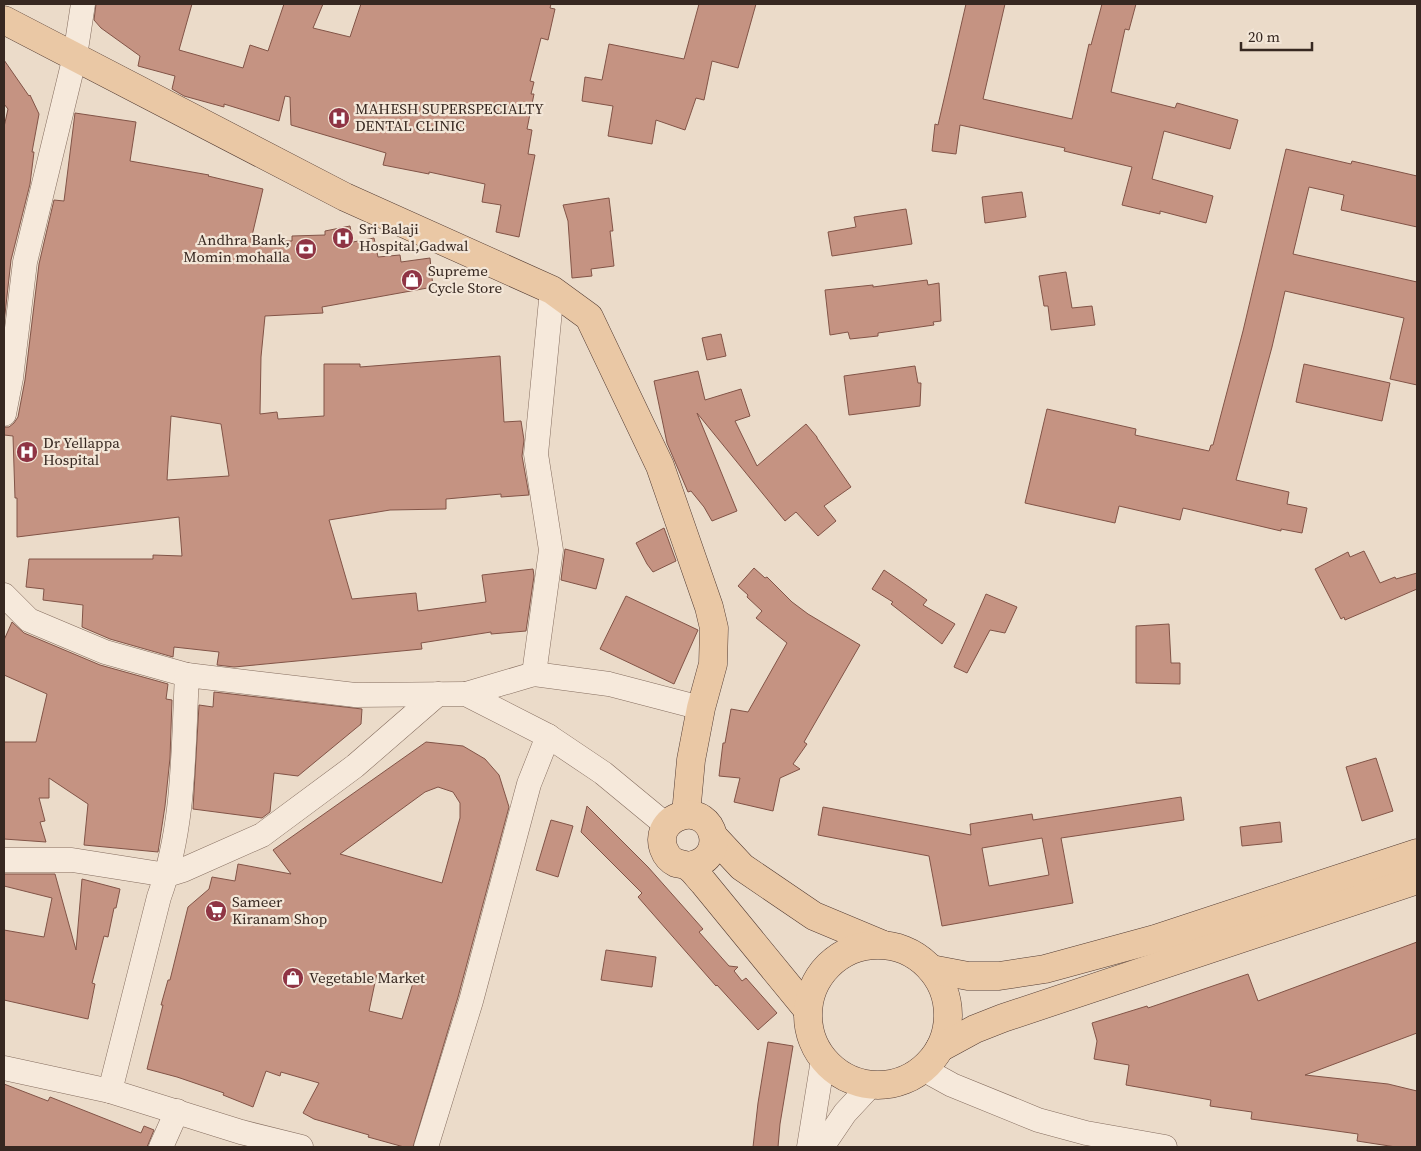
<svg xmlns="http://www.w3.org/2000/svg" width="1421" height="1151" viewBox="0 0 1421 1151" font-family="'Source Serif 4',serif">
  <rect width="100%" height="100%" fill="#ebdbc9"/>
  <g fill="#c59382" stroke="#825447" fill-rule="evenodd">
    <path d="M 96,4 L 192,4 L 179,50 L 243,68 L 250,45 L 268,51 L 284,4 L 323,4 L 313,28 L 350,37 L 361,4 L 551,4 L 550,8 L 555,9 L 548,40 L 541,38 L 530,81 L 534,82 L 531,94 L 534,94 L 527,129 L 532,130 L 528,154 L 535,155 L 519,237 L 496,232 L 501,205 L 482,202 L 485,184 L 429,172 L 429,174 L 383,165 L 386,153 L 291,125 L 290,97 L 285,96 L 279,121 L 224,104 L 224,107 L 184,96 L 172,89 L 175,76 L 138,66 L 140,56 L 101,28 L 94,20 Z"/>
    <path d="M 699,4 L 756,4 L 738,68 L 712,61 L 704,100 L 696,98 L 685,130 L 656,120 L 652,144 L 608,136 L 613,106 L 582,101 L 585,77 L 602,80 L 609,44 L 684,59 Z"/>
    <path d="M 966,4 L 1005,4 L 983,99 L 1072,119 L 1089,44 L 1091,45 L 1102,4 L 1136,4 L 1129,30 L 1125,29 L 1111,92 L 1175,108 L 1177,103 L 1238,120 L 1230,149 L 1164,131 L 1152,179 L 1213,196 L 1206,223 L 1160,211 L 1160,214 L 1122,205 L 1132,167 L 1064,151 L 1065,148 L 960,125 L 956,154 L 932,151 L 935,124 L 938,125 Z"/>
    <path d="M 4,60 L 29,96 L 30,95 L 39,114 L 32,152 L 34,152 L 30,184 L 11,260 L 4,323 L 4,127 L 8,109 L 4,104 Z"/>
    <path d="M 75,113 L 136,122 L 130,161 L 209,175 L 208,176 L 263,189 L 251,240 L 292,241 L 292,236 L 325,235 L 325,231 L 350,226 L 353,242 L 374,238 L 378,257 L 400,255 L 401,262 L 430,258 L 433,287 L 322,307 L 323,313 L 265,316 L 261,357 L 260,414 L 277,412 L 278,419 L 324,416 L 324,364 L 360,364 L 360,367 L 500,356 L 504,422 L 521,421 L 524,440 L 522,456 L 529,495 L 501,497 L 501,494 L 446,499 L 446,509 L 390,510 L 329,520 L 352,599 L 416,593 L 418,611 L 486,602 L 482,575 L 533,569 L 534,576 L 526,631 L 491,634 L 491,632 L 421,643 L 422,649 L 234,667 L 217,665 L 219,652 L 174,647 L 173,657 L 110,639 L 82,627 L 83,605 L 43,600 L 44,589 L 26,587 L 29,559 L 153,559 L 153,555 L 182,556 L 179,517 L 17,537 L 17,498 L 15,498 L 13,436 L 4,435 L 4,427 L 9,427 L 14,423 L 18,417 L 25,380 L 39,264 L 54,200 L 64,201 ZM 171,416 L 221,424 L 229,476 L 167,480 Z"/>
    <path d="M 1286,149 L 1351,164 L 1352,161 L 1417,176 L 1417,227 L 1341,210 L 1344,195 L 1309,187 L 1293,254 L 1417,282 L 1417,385 L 1390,379 L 1404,318 L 1285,291 L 1272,347 L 1236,480 L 1289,492 L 1287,504 L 1307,508 L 1302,533 L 1281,529 L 1281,531 L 1183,508 L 1180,520 L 1119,506 L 1115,523 L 1025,503 L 1047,409 L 1136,429 L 1135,435 L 1209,451 L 1211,445 L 1213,445 L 1243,331 Z"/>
    <path d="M 1022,192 L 1026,217 L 985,223 L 982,197 Z"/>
    <path d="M 609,198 L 613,231 L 610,231 L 614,266 L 591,269 L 592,276 L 572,278 L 568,221 L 563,205 Z"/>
    <path d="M 906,209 L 912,244 L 832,256 L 828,232 L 856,227 L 854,217 Z"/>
    <path d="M 1066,272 L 1072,308 L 1092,306 L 1095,325 L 1051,330 L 1048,306 L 1044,306 L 1039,276 Z"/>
    <path d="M 927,280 L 928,285 L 939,283 L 941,321 L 933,322 L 934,325 L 878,333 L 878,336 L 850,339 L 848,332 L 830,335 L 825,290 L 873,285 L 873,287 Z"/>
    <path d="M 721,334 L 726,356 L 707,360 L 702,338 Z"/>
    <path d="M 1304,364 L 1390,383 L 1382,421 L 1296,402 Z"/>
    <path d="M 915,366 L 918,383 L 921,383 L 920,406 L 849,415 L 844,376 Z"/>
    <path d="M 698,371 L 705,400 L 741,389 L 750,416 L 735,421 L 757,466 L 806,424 L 817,437 L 817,438 L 851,487 L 824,506 L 836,521 L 818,536 L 796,512 L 785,521 L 697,413 L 737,511 L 712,521 L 704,507 L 691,491 L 688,492 L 667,443 L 654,381 Z"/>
    <path d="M 664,528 L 676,561 L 653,572 L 647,564 L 636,543 Z"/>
    <path d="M 565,549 L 604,559 L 596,589 L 561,580 Z"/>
    <path d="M 1364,551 L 1380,583 L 1395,577 L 1396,579 L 1417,573 L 1417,589 L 1345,620 L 1344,617 L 1341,619 L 1315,569 L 1348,552 L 1350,557 Z"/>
    <path d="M 754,568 L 765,578 L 767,577 L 792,602 L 808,614 L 860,645 L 804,742 L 807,744 L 793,764 L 800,769 L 780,778 L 773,811 L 734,802 L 740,778 L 719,776 L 723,743 L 725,743 L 731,709 L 748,712 L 787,643 L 756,618 L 762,611 L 747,597 L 748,595 L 738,586 Z"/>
    <path d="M 884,570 L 909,587 L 927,600 L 923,605 L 955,624 L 942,644 L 891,604 L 893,602 L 872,589 Z"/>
    <path d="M 986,594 L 1017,607 L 1005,633 L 990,630 L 967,673 L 954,667 Z"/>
    <path d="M 626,596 L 698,630 L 674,684 L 600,649 Z"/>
    <path d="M 12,622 L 24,633 L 100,665 L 168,684 L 166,699 L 172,700 L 170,758 L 165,806 L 158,852 L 84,845 L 88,804 L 49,778 L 49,798 L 39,798 L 45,821 L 40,822 L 46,842 L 4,839 L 4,742 L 36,742 L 47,694 L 4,675 L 4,640 Z"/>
    <path d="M 1169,624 L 1171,663 L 1180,663 L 1180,684 L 1136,683 L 1136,626 Z"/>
    <path d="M 214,692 L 362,709 L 361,724 L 298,776 L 274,773 L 270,812 L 262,818 L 193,809 L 199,705 L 213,707 Z"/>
    <path d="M 426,742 L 463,746 L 485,759 L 499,775 L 509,807 L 458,997 L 413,1147 L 404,1147 L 368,1137 L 369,1135 L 314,1119 L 303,1113 L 319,1083 L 281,1072 L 280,1076 L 266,1071 L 253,1107 L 223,1095 L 224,1093 L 177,1077 L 147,1069 L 163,1005 L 161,1005 L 168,980 L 170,980 L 188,907 L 209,889 L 212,877 L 235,881 L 238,864 L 291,874 L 273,850 ZM 438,787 L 453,792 L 460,803 L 460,818 L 442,883 L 340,854 L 425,792 ZM 377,973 L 413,983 L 402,1019 L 369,1011 Z"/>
    <path d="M 1376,758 L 1393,811 L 1362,821 L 1346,767 Z"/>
    <path d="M 1181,797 L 1184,820 L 1061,838 L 1073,903 L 942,926 L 929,856 L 818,835 L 823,807 L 971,835 L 970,824 L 1032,814 L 1033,820 ZM 1042,838 L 1049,875 L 989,886 L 982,848 Z"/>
    <path d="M 587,806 L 648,867 L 703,929 L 699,932 L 729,966 L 738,967 L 734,971 L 742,981 L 746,978 L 777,1013 L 758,1030 L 717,985 L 716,986 L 638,897 L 642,893 L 581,832 Z"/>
    <path d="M 551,820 L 573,826 L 558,877 L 536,870 Z"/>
    <path d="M 1280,822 L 1282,842 L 1242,846 L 1240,827 Z"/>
    <path d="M 4,874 L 55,874 L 76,950 L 82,879 L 120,889 L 116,908 L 114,908 L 108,937 L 104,936 L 92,983 L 95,984 L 88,1019 L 4,1000 L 4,930 L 44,937 L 52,898 L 4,886 Z"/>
    <path d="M 1417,942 L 1417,1033 L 1305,1075 L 1388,1084 L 1417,1091 L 1417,1147 L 1396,1147 L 1357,1141 L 1358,1134 L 1251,1119 L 1252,1112 L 1210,1106 L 1211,1100 L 1126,1085 L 1129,1065 L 1094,1059 L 1097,1041 L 1092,1023 L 1147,1006 L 1148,1008 L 1248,974 L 1258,1001 Z"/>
    <path d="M 606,950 L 656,957 L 652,987 L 601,980 Z"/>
    <path d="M 768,1042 L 793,1046 L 780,1124 L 778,1147 L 753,1147 L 758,1103 Z"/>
    <path d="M 4,1084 L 48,1101 L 50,1097 L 141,1133 L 144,1126 L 154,1130 L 147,1147 L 4,1147 Z"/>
  </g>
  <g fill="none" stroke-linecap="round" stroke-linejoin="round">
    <g stroke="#856d5f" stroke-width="25">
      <g id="minor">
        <path d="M 4,414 L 11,378 L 25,262 L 75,56 L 83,4"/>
        <path d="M 4,595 L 29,620 L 105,652 L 187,675"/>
        <path d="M 534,674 L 609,684 L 701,708"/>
        <path d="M 466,694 L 534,674 L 551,550 L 536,454 L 552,290"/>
        <path d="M 4,860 L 72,860 L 167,875 L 183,870 L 262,835 L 355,766 L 438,694"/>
        <path d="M 4,1068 L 110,1091"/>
        <path d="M 923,1069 L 952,1085 L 1038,1120 L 1086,1133 L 1165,1147"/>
        <path d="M 161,1147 L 177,1111"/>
        <path d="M 301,1147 L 241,1132 L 110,1091 L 159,897 C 185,826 183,749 187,675 L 355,695 L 466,694 L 548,736"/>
        <path d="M 426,1147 L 471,1001 L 529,784 L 548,736 L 603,773 L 666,825"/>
        <path d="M 809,1147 L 823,1060"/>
        <path d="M 822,1147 L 845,1113 L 871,1085"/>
      </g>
    </g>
    <g stroke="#543c33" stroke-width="29">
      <g id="major">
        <path d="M 4,20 L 345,197 L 552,290 L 589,317 L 660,466 L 709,607 L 714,628 L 713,664 L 701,708 L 691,760 L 686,814"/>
        <path d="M 714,837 L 742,867 L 814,916 L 881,944"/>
        <path d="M 687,866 C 730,861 715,806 681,816 C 674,818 668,822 664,830 C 659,842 664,857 676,863 C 679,864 683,864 687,866 C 693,869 698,877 703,882 L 807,1009"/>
        <circle cx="878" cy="1015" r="70"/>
        <path d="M 931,969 L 968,976 L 999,976 L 1045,969 L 1155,939 L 1417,853"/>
        <path d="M 940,1048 L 975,1029 L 1003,1018 L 1417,880"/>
      </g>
    </g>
    <use href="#minor" stroke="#f6e9db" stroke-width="24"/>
    <use href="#major" stroke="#eac8a5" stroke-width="28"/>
  </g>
  <defs>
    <g id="hospital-disc" transform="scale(1.125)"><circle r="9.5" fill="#8f3444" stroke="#f3e6d7"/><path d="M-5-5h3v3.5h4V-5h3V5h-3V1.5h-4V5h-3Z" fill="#fff"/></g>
    <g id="bank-disc" transform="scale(1.125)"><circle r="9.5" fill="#8f3444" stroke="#f3e6d7"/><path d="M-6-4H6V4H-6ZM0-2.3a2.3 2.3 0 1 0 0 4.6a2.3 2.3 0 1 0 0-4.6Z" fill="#fff"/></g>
    <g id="shop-disc" transform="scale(1.125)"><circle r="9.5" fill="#8f3444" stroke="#f3e6d7"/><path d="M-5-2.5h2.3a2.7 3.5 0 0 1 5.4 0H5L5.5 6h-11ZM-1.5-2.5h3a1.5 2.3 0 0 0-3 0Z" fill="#fff"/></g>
    <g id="supermarket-disc" transform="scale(1.125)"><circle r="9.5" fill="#8f3444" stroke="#f3e6d7"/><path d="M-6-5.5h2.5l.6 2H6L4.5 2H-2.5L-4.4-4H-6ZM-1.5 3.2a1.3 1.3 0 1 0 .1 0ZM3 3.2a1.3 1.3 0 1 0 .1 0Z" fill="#fff"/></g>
  </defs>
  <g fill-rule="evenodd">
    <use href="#hospital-disc" x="339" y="118"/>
    <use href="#hospital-disc" x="343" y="238"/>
    <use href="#bank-disc" x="306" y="249"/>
    <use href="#shop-disc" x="412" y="280"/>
    <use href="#hospital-disc" x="27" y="452"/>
    <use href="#supermarket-disc" x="216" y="911"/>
    <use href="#shop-disc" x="293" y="978"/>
  </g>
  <g text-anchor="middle" stroke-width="4.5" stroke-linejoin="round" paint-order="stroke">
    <g font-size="15" fill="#372821" stroke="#f3e6d7" text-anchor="start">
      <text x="355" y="114">MAHESH SUPERSPECIALTY<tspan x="355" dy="17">DENTAL CLINIC</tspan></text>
      <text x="359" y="234">Sri Balaji<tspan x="359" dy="17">Hospital,Gadwal</tspan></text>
      <text x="290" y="245" text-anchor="end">Andhra Bank,<tspan x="290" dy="17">Momin mohalla</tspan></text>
      <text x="428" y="276">Supreme<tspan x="428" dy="17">Cycle Store</tspan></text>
      <text x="43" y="448">Dr Yellappa<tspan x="43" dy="17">Hospital</tspan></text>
      <text x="232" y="907">Sameer<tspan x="232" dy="17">Kiranam Shop</tspan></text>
      <text x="309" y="983">Vegetable Market</text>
    </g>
  </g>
  <rect width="1421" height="1151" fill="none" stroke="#372821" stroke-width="10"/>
  <path d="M1241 42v8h71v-8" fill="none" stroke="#372821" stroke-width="2.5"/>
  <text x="1248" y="42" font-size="15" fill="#372821" stroke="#f3e6d7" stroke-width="4" paint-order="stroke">20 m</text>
</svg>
